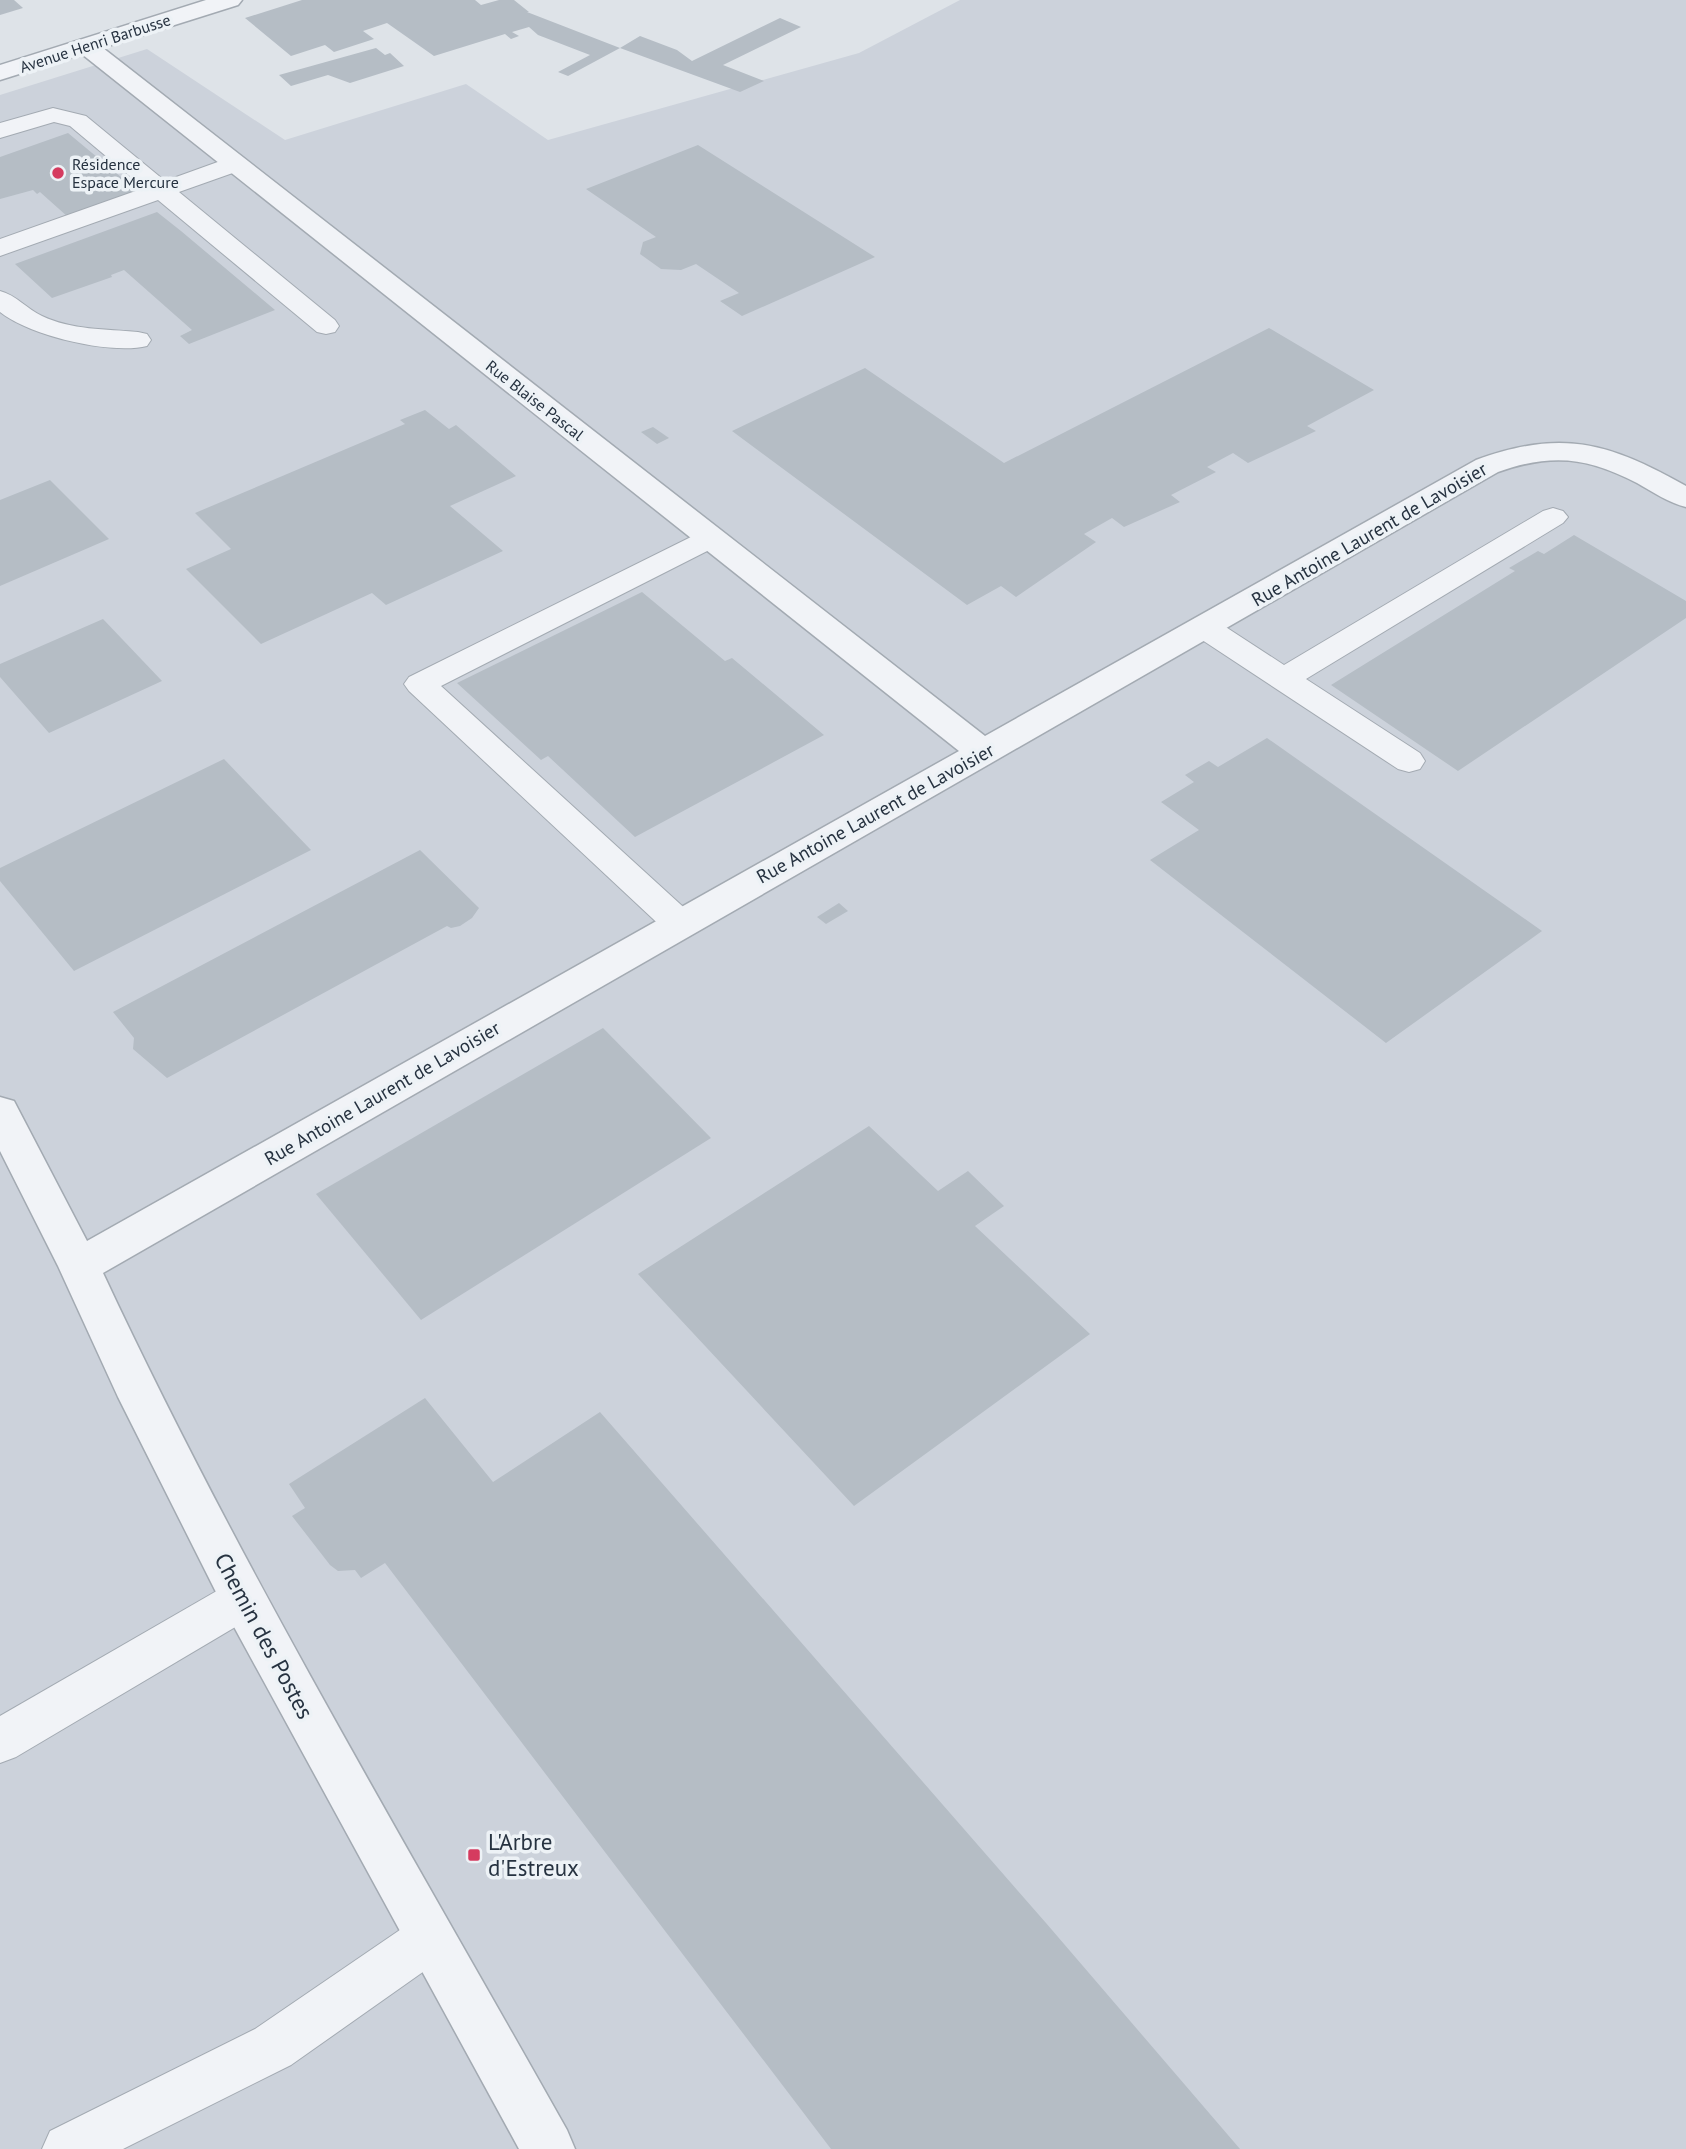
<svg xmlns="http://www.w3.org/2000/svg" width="1686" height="2149" viewBox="0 0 1686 2149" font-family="'PT Sans',sans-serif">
  <rect width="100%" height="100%" fill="#dee3e8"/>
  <path fill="#ccd2db" d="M 960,0 L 1686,0 L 1686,2149 L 0,2149 L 0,95 L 147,49 L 285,140 L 466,84 L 548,140 L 859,53 Z"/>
  <g fill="#b5bdc5">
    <path d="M 0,0 L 14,0 L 23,8 L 0,15 Z"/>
    <path d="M 302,0 L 475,0 L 481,5 L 499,0 L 514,0 L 529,12 L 527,12 L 620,48 L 640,36 L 677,50 L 692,61 L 780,18 L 801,27 L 723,65 L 764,81 L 740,92 L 620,48 L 568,76 L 558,72 L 590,55 L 538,35 L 529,27 L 512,32 L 519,36 L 511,39 L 505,34 L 434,56 L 387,23 L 363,31 L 374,39 L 334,52 L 325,45 L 291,56 L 245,18 Z"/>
    <path d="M 376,48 L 385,55 L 390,53 L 404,66 L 350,83 L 328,75 L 291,86 L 279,75 Z"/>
    <path d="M 68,133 L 139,192 L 68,217 L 40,192 L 37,194 L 33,190 L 0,199 L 0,157 Z"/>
    <path d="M 698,145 L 875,257 L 742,316 L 720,301 L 739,293 L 696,264 L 681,270 L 661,269 L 640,254 L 643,242 L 656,237 L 586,189 Z"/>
    <path d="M 157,212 L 181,231 L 275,310 L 189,344 L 180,336 L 192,330 L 124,270 L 111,275 L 112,277 L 52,298 L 15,264 Z"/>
    <path d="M 1269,328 L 1374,390 L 1307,426 L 1316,431 L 1248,463 L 1233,453 L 1207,467 L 1216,472 L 1171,495 L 1180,502 L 1124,527 L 1112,518 L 1084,534 L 1096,542 L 1016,597 L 1001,586 L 967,605 L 732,431 L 865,368 L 1004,463 Z"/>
    <path d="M 425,410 L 449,429 L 456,425 L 516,476 L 450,506 L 503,551 L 386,605 L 372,593 L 261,644 L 186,569 L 231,549 L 195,513 L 405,424 L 400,420 Z"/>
    <path d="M 653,427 L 669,438 L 657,444 L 641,432 Z"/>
    <path d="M 50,480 L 109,539 L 0,586 L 0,500 Z"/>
    <path d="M 1574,535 L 1686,601 L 1686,618 L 1458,771 L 1331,685 L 1515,571 L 1509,568 L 1538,551 L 1544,554 Z"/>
    <path d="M 642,592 L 725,661 L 732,658 L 824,735 L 635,837 L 548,756 L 541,760 L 457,683 Z"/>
    <path d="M 103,619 L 162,681 L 49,733 L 0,677 L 0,664 Z"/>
    <path d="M 1267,738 L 1542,931 L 1386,1043 L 1150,860 L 1199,830 L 1161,802 L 1194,782 L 1185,775 L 1209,761 L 1218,767 Z"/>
    <path d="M 224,759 L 311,850 L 74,971 L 0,881 L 0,868 Z"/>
    <path d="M 420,850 L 479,908 L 472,918 L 460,926 L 451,928 L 447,926 L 167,1078 L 133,1049 L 134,1038 L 113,1012 Z"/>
    <path d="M 839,903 L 848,911 L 826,924 L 817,917 Z"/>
    <path d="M 603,1028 L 711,1138 L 421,1320 L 316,1194 Z"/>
    <path d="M 869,1126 L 938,1191 L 968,1171 L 1004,1206 L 975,1226 L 1090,1334 L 854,1506 L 638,1274 Z"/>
    <path d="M 425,1398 L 493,1482 L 600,1412 L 1046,1923 L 1240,2149 L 831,2149 L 385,1563 L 361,1578 L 355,1570 L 338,1571 L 330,1565 L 292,1516 L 305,1508 L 289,1484 Z"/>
  </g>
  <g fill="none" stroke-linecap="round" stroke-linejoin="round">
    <g stroke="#a3aab2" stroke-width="2">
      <g id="service">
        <path d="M 53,108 L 86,116 L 165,181 L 226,159 L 235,157 L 244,159 L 247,164 L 244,169 L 179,192 L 335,320 L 339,326 L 335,332 L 326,334 L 317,332 L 158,200 L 0,256 L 0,239 L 144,188 L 70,126 L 54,122 L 0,138 L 0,123 Z"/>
        <path d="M 0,291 C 16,295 27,309 42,316 C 71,330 106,329 138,332 L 147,334 L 151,340 L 147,346 C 111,355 30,336 0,312 Z"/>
        <path d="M 1553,508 L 1563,511 L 1568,517 L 1563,523 L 1306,679 L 1420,753 L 1425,761 L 1420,769 L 1409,772 L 1398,769 L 1193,634 L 1189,627 L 1193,620 L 1204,617 L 1215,620 L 1284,665 L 1543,511 Z"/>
        <path d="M 711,529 L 721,532 L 726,538 L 721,544 L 441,686 L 691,914 L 696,923 L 691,932 L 679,936 L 667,932 L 409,691 L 404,684 L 409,677 L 701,532 Z"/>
        <path d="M 243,1579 L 259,1585 L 265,1599 L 259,1613 L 16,1757 L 0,1763 L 0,1716 L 227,1585 Z"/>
        <path d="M 430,1914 L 447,1921 L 454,1938 L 447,1955 L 291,2065 L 123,2149 L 42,2149 L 50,2131 L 255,2029 L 413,1921 Z"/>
      </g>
    </g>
    <g stroke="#a3aab2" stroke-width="3">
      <path id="minor" d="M 86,39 L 94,41 L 985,736 L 1476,460 C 1562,429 1608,442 1686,486 L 1686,507 C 1669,503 1653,492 1637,483 C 1587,457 1552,453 1498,472 L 103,1273 C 240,1567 408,1847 567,2130 L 575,2149 L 519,2149 L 227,1614 L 118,1397 L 58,1266 L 0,1151 L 0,1097 L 14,1101 L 87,1241 L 959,751 L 78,51 L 74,46 L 78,41 Z"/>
    </g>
    <g stroke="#a3aab2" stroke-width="3">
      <path id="tertiary" d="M 206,0 L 242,0 L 238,5 L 0,80 L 0,65 Z"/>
    </g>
    <use href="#service" fill="#f1f3f7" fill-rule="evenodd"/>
    <use href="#minor" fill="#f1f3f7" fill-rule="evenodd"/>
    <use href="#tertiary" fill="#f1f3f7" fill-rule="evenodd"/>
  </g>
  <g fill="#d53b5f" stroke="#edf2f6" stroke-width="2.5">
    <circle cx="58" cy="173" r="7"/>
    <rect x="467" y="1848" width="14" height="14" rx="3.5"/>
  </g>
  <g text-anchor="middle" stroke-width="7" stroke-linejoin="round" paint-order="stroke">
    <g font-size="16" fill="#263240" stroke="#edf2f6">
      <text transform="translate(95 43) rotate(-18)" y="6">Avenue Henri Barbusse</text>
      <text transform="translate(535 400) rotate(38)" y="6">Rue Blaise Pascal</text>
    </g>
    <g font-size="16" fill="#263240" stroke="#edf2f6" text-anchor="start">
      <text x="72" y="170">Résidence<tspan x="72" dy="18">Espace Mercure</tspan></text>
    </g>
    <g font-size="19" fill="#263240" stroke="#edf2f6">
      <text transform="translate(1369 534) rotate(-30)" y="7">Rue Antoine Laurent de Lavoisier</text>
      <text transform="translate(875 813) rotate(-29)" y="7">Rue Antoine Laurent de Lavoisier</text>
      <text transform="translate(382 1093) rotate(-30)" y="7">Rue Antoine Laurent de Lavoisier</text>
    </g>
    <g font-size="23" fill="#263240" stroke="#edf2f6">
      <text transform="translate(264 1636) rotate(62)" y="8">Chemin des Postes</text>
    </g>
    <g font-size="23" fill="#263240" stroke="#edf2f6" text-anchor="start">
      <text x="488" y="1850">L'Arbre<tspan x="488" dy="26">d'Estreux</tspan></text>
    </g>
  </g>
</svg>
